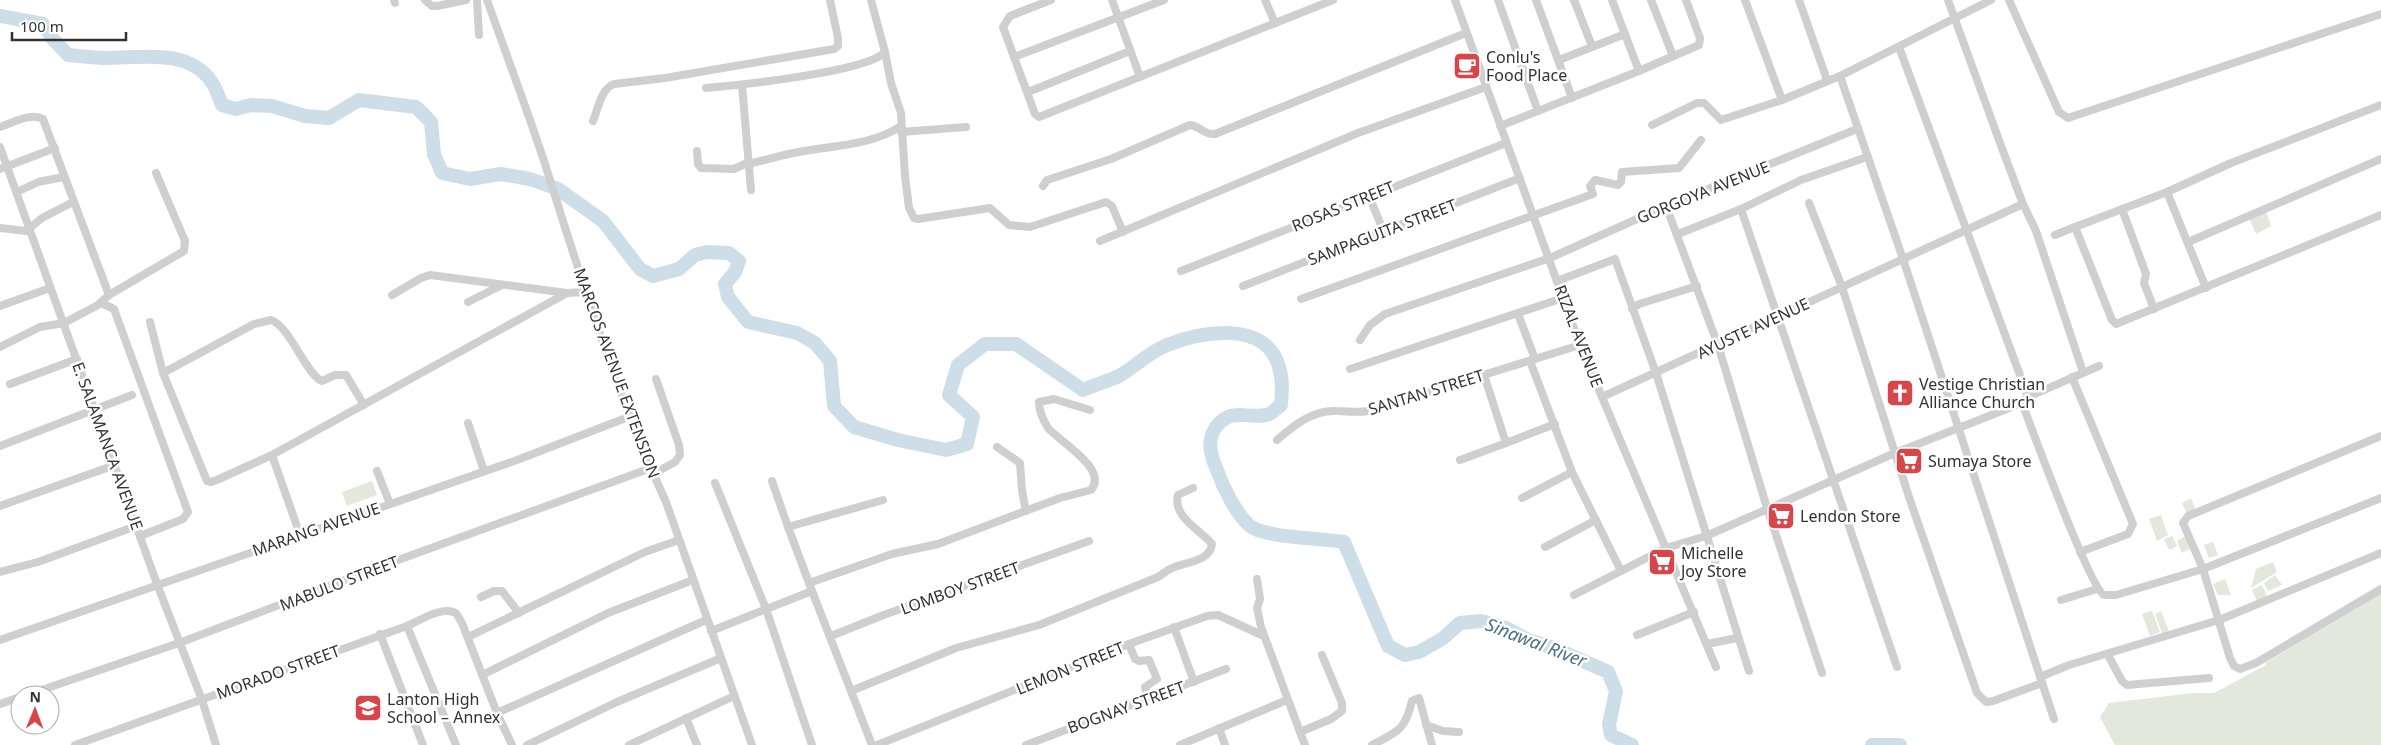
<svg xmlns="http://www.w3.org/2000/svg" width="2381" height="745" viewBox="0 0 2381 745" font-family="'Noto Sans',sans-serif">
  <rect width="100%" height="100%" fill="#fff"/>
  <g fill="#e2e8dc">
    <path d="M 2266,211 L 2271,226 L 2256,234 L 2249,218 Z"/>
    <path d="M 372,481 L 377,495 L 347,506 L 342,492 Z"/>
    <path d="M 2191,498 L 2196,511 L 2187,514 L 2182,503 Z"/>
    <path d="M 2161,515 L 2168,535 L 2157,541 L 2149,519 Z"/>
    <path d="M 2172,536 L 2177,546 L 2169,550 L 2164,539 Z"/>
    <path d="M 2185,536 L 2191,548 L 2182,553 L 2177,541 Z"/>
    <path d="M 2213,542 L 2218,555 L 2209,558 L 2204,545 Z"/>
    <path d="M 2273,562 L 2277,572 L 2251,588 L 2256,569 Z"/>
    <path d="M 2275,575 L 2282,585 L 2268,591 L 2264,583 Z"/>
    <path d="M 2225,579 L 2231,595 L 2218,595 L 2213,584 Z"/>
    <path d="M 2262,585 L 2267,596 L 2257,601 L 2252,590 Z"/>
    <path d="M 2381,593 L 2381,745 L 2115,745 L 2100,717 L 2109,703 L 2193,693 L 2214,693 L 2266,665 L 2265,663 Z"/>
    <path d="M 2152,611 L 2160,632 L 2150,636 L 2142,614 Z"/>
    <path d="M 2161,611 L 2169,631 L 2162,633 L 2155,614 Z"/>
  </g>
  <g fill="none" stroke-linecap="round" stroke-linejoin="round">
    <g stroke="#cedee9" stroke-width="14">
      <path d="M 0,16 L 43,24 L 52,38 L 68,55 C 81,56 94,58 106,58 C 140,58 187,48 211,81 C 216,88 219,97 222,105 L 236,109 L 251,105 L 272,106 L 305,116 L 329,118 L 359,100 L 416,107 L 431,122 L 434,154 L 442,173 L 470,179 L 501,174 L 530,179 L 558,189 L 603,221 L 640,269 L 653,276 L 679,269 L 695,255 L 707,252 L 729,253 L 739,261 L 735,272 L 725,284 L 728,297 L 748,322 L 797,333 L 815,343 L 830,361 L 834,406 L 854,427 L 898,440 L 946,450 L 967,444 L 973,417 L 949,395 L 958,365 L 985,344 L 1016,344 L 1083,390 C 1095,385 1107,381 1119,376 C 1135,367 1149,352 1167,345 C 1200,332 1266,319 1279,367 C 1283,379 1282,392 1281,405 C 1277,407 1273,413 1269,414 C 1252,421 1232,405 1216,427 C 1206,441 1211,456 1217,470 C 1223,487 1236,514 1250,526 C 1265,538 1322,538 1344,542 L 1388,646 L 1405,655 L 1419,652 L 1442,639 L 1460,623 L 1481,621 L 1506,628 L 1528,640 L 1554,648 L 1608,672 L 1616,691 L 1609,725 L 1611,735 L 1632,745"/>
      <path d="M 1872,745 L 1900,745"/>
    </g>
    <g stroke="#cfcfcf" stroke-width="8">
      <path d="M 394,0 L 395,3"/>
      <path d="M 425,0 L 432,6 L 437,6 L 466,0"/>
      <path d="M 477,0 L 479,35"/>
      <path d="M 487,0 C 506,54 527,109 545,164 C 581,278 616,393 666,502 L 752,745"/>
      <path d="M 1051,0 L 1010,16 L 1003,27 L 1035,114 L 1039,117 L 1333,0"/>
      <path d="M 1112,0 L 1140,77"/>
      <path d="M 1265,0 L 1275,23"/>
      <path d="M 1455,0 L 1580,345 L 1716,667"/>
      <path d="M 1498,0 L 1538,111"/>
      <path d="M 1536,0 L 1572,98"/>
      <path d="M 1574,0 L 1592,46"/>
      <path d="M 1612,0 L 1639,71"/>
      <path d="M 1651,0 L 1673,56"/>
      <path d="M 1745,0 L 1782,100"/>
      <path d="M 1799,0 L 1827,80"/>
      <path d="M 1948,0 L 2003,151 L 2023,204 L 2036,231 L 2083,372"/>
      <path d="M 2009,0 L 2059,112 L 2068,118 L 2381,14"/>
      <path d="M 1899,47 L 2028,397"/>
      <path d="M 885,52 L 891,83 L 901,113 L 905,176 L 909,208 L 914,218 L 918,219 L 990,208 L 1009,225 L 1030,227 L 1106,202 L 1112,206 L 1123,232"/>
      <path d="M 1014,57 L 1164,0"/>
      <path d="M 1559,60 L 1625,34"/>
      <path d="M 1840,76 L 1903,259 L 2054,719"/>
      <path d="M 742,85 L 751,190"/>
      <path d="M 706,88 C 739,85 867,72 885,52 L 871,0"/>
      <path d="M 1028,92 L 1130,51"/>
      <path d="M 2381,105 L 2231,163 L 2167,192 L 2075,227 L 2112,320 L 2116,324 L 2381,215"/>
      <path d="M 593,121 C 598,109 601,89 614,84 L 665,78 L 834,49 L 838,46 L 838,38 L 830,0"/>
      <path d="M 1652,125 L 1697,103 L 1704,103 L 1721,120 L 1782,100 L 1840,76 L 1991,0"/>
      <path d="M 1500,126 L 1639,71 L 1699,45 L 1700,38 L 1686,0"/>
      <path d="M 0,127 C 12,123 31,112 43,119 L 109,295"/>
      <path d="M 901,132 L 966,127"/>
      <path d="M 0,147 L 157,584 L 202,700 L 216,745"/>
      <path d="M 697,151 L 698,164 L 701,168 L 734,169 L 747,163"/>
      <path d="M 747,164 C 766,160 785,154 804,151 C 838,145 872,145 901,126"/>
      <path d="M 0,169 L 55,148"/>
      <path d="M 1043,186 L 1047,180 L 1111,159 L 1190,125 C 1200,126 1204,135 1215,134 L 1466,33"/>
      <path d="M 17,192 L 38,182 L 64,177"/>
      <path d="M 2167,192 L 2206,288"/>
      <path d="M 1369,196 L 1383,230"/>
      <path d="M 1809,203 L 1842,287 L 1909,497 L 1977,693 L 1986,702 L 1993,701 L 2042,683"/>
      <path d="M 1666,206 L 1718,345 L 1767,508 L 1822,673"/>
      <path d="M 1741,209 L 1897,667"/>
      <path d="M 2122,209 L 2146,274 L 2144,283 L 2154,309"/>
      <path d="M 0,228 L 26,231 L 42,218 L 73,202"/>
      <path d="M 1678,234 L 1741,209 L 1801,180 L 1867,157"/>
      <path d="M 2055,235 L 2075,227"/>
      <path d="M 1100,241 L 1358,133 L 1486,87"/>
      <path d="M 2188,242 L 2381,159"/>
      <path d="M 1181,271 L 1506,143"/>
      <path d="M 1557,281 L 1615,259 L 1656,373 L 1749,671"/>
      <path d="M 1243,286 L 1520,178"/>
      <path d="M 392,295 L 421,278 L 430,275 L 567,293"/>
      <path d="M 1301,299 L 1593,194 L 1590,186 L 1595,180 L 1618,185 L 1621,182 L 1622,172 L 1679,168 L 1701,140"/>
      <path d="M 468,302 L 502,285"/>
      <path d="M 101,303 L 114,309 L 188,512 L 183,519 L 140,536"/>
      <path d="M 0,306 L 50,288"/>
      <path d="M 1632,309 L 1639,304 L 1697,286"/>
      <path d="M 1518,314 L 1535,359"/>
      <path d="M 150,322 L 163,373 L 207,481 L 211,482 L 219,479 L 272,455"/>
      <path d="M 1360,340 L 1370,325 L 1385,314 L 1550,258 L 1666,206 L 1857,129"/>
      <path d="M 0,347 L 40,327 L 64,323 L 98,305 L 109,295 L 184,251 L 185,241 L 156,173"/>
      <path d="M 1530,361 L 1572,472 L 1621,571"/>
      <path d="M 1350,369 L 1563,298"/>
      <path d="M 163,373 L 254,324 L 271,320 C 289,325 307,376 322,381 L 335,375 L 346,375 L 364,405"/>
      <path d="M 1484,375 L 1506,443 L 1555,424"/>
      <path d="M 2072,377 L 2133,524 L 2128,534 L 2080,552"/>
      <path d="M 10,384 L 77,359"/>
      <path d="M 1602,397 L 2023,204"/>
      <path d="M 2022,403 C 2032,429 2090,588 2104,595 L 2116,595 L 2203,569 L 2381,498"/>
      <path d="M 468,423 L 484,471"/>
      <path d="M 2381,436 L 2188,516 L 2183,523 L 2203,569 L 2230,658 L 2234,666 L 2240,669 L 2256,663 L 2381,589"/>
      <path d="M 1277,440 C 1294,425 1313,410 1336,411 C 1348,411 1357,413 1368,411 L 1580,345"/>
      <path d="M 0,446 L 132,395"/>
      <path d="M 997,447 L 1020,463 L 1022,491 L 1026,511"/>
      <path d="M 1460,460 L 1506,443"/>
      <path d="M 377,471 L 390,504"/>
      <path d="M 653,474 L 675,462 L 680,455 L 679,445 L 656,379"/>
      <path d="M 772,481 L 788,527"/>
      <path d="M 715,483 L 766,609 L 812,745"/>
      <path d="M 1522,498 L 1572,472"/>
      <path d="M 0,506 L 115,465"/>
      <path d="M 300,535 L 272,455 L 567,293 L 586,292"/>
      <path d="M 1545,547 L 1596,520"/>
      <path d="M 0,572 L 38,562 L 136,526"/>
      <path d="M 1257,579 L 1260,599 L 1257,608 L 1261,627 L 1300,732"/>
      <path d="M 809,583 L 892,554 L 938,544 L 1060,498 L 1091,490 C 1109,469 1059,441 1048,428 C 1043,420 1039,411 1039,402 L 1054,399 L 1090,410"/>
      <path d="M 812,591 L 872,745"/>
      <path d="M 1574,595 L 1666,548 L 1706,536 L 1895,453 L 2022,403 L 2028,397 L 2099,366"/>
      <path d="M 481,597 L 494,591 L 502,591 L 519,613"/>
      <path d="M 2061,600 L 2097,589"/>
      <path d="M 407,626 L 456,745"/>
      <path d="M 1174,627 L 1194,682"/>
      <path d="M 711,631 L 812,591 L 788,527 L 883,500"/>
      <path d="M 380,634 L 423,745"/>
      <path d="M 1637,635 L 1694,612"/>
      <path d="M 831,636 L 881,616 L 1089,541"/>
      <path d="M 468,637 L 645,552 L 679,540"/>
      <path d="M 0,640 L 517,460 L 631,416"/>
      <path d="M 1129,644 L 1135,659 L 1139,661 L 1149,660 L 1157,679 L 1145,687 L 1148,698"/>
      <path d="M 1707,644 L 1737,638"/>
      <path d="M 2108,655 L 2122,681 L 2127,685 L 2209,678"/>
      <path d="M 482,675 L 608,613 L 693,580"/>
      <path d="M 2040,677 L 2069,665 L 2219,620 L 2381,553"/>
      <path d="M 851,691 L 956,648 L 1039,625 L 1158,577 C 1163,574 1167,570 1172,568 C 1185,562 1210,562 1212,544 C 1201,530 1172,517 1178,495 L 1193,488"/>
      <path d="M 27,695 L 179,643 L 379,567 L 651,468"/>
      <path d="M 0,704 L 20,697"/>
      <path d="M 497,713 L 706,620"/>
      <path d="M 686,718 L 697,745"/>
      <path d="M 1426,725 L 1443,731 L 1459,732"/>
      <path d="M 1219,728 L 1225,745"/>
      <path d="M 75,745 L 407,626 C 421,620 441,606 456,613 L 462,623 L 497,713 L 512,745"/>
      <path d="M 527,745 L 617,702 L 721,658"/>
      <path d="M 629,745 L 734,696"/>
      <path d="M 877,745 L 1129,644 L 1207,616 L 1218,615 L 1264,636"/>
      <path d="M 1026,745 L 1226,669"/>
      <path d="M 1180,745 L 1287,700"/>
      <path d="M 1305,745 L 1300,732 L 1331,719 L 1342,711 L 1342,703 L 1322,655"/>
      <path d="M 1372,745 C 1397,732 1405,731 1412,701 L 1419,698 L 1432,745"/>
    </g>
  </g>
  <defs>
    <g id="cafe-square" transform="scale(1.4375)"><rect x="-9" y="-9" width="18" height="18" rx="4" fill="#d7464b" stroke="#fff"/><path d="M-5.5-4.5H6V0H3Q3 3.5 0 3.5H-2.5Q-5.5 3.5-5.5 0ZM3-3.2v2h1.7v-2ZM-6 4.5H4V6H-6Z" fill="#fff"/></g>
    <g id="church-square" transform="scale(1.4375)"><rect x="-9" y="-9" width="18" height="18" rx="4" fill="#d7464b" stroke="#fff"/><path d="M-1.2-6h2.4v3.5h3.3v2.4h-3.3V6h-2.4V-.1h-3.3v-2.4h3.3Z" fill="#fff"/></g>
    <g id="supermarket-square" transform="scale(1.4375)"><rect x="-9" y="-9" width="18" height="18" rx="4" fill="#d7464b" stroke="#fff"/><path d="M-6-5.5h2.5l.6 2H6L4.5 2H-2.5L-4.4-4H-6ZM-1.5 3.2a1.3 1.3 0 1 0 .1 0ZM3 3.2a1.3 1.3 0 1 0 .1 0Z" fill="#fff"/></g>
    <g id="school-square" transform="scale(1.4375)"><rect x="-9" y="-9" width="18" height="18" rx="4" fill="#d7464b" stroke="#fff"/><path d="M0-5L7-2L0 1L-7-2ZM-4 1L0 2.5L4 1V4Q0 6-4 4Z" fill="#fff"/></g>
  </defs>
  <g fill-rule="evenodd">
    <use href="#cafe-square" x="1467" y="66"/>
    <use href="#church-square" x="1900" y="393"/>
    <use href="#supermarket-square" x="1909" y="461"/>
    <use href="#supermarket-square" x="1781" y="516"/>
    <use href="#supermarket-square" x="1662" y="562"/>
    <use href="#school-square" x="368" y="708"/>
  </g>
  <g text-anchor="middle" stroke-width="5" stroke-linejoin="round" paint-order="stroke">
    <g font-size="16" fill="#323232" stroke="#fff" text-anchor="start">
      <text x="1486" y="63">Conlu's<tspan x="1486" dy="18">Food Place</tspan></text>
      <text x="1919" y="390">Vestige Christian<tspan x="1919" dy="18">Alliance Church</tspan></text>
      <text x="1928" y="467">Sumaya Store</text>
      <text x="1800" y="522">Lendon Store</text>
      <text x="1681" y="559">Michelle<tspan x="1681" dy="18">Joy Store</tspan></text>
      <text x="387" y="705">Lanton High<tspan x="387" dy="18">School – Annex</tspan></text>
    </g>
    <g font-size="16" fill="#323232" stroke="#fff">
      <text transform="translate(1703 192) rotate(-22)" y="6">GORGOYA AVENUE</text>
      <text transform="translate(1343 206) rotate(-22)" y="6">ROSAS STREET</text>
      <text transform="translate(1382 232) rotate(-21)" y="6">SAMPAGUITA STREET</text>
      <text transform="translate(1753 328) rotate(-25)" y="6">AYUSTE AVENUE</text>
      <text transform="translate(1579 336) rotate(69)" y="6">RIZAL AVENUE</text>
      <text transform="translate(617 373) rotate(70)" y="6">MARCOS AVENUE EXTENSION</text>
      <text transform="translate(1426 392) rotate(-17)" y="6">SANTAN STREET</text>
      <text transform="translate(108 446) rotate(70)" y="6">E. SALAMANCA AVENUE</text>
      <text transform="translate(316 529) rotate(-19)" y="6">MARANG AVENUE</text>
      <text transform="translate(339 583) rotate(-21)" y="6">MABULO STREET</text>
      <text transform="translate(960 588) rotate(-20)" y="6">LOMBOY STREET</text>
      <text transform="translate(1070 668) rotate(-22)" y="6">LEMON STREET</text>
      <text transform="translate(278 672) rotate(-20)" y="6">MORADO STREET</text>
      <text transform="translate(1126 707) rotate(-20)" y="6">BOGNAY STREET</text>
    </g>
    <g font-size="18" font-style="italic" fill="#466f8f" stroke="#fff">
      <text transform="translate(1536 643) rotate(21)" y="6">Sinawal River</text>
    </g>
  </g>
  <g transform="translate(35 710) rotate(1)"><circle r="24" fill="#ffffff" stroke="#adadad"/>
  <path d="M0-4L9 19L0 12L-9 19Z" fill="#d7464b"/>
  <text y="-8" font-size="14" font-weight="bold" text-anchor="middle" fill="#323232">N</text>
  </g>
  <path d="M12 32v8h114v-8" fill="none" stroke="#323232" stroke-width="2.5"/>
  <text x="20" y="32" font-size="15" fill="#323232" stroke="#ffffff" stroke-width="4" paint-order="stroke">100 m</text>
</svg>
